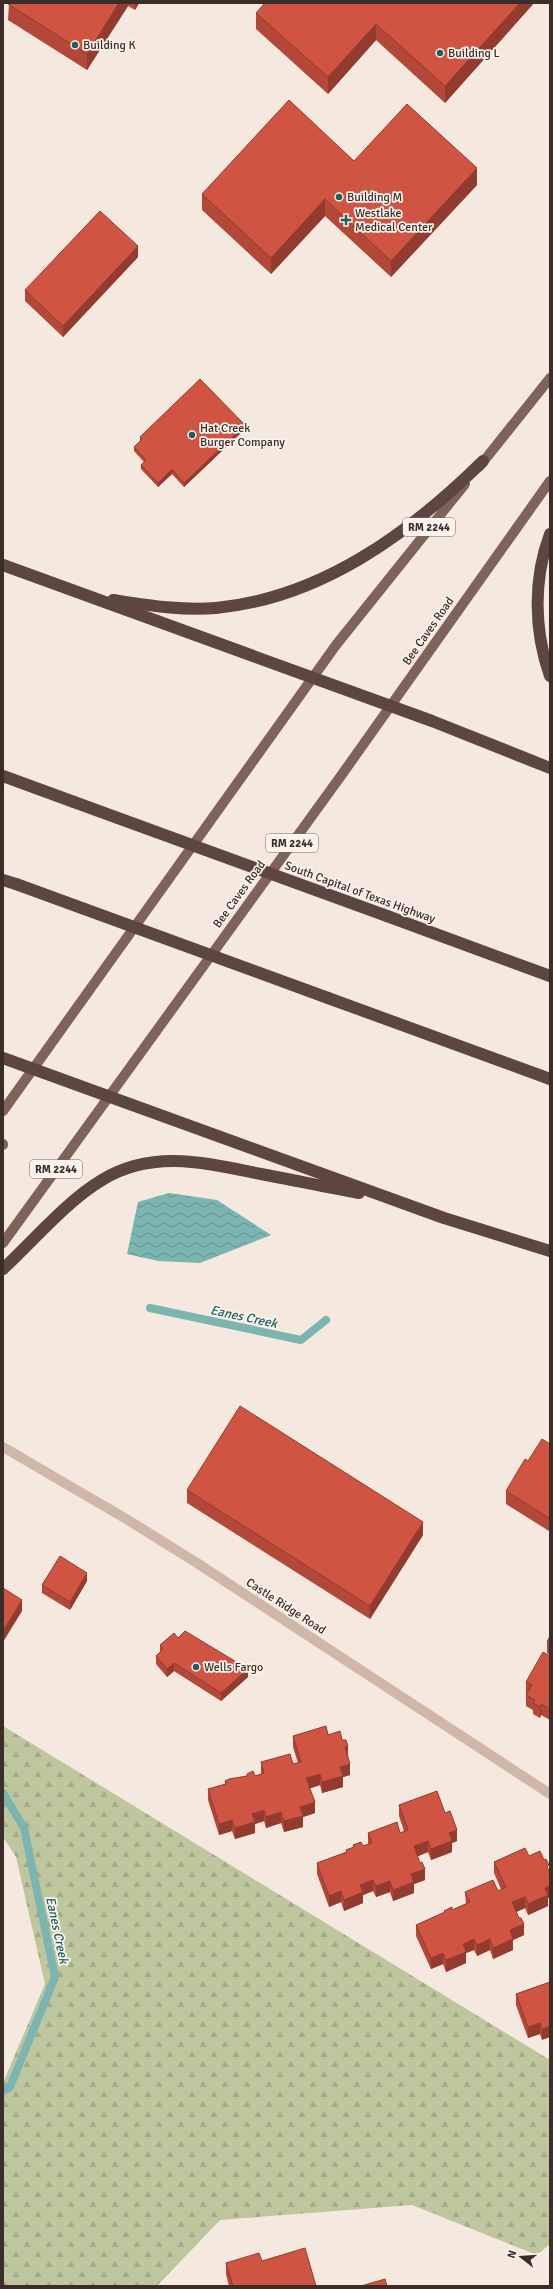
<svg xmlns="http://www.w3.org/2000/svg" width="553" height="2289" viewBox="0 0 553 2289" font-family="Signika,sans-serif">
  <defs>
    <pattern id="forest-firs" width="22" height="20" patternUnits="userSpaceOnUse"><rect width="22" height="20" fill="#bdc69d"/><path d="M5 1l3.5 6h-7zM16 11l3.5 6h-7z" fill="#a3aa87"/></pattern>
    <pattern id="water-waves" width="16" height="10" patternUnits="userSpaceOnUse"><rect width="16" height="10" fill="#7bb5b1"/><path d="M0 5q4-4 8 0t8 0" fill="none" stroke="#669490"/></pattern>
  </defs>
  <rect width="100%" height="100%" fill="#f5e8df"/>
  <path fill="url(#forest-firs)" d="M 3,1726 L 550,2060 L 550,2244 L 537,2255 L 412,2205 L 220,2220 L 157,2286 L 3,2286 L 3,2083 L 45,1984 L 16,1857 L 3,1837 Z"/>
  <path fill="url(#water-waves)" d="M 169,1193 L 217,1200 L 271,1235 L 200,1263 L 158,1261 L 127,1254 L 138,1202 Z"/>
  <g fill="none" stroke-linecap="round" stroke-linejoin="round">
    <g stroke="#7bb5b1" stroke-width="8">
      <path d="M 150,1308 L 301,1340 L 326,1320"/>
      <path d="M 3,1793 L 24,1828 L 55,1977 L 10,2087 L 3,2091"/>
    </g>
    <path stroke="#cfb6a9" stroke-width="10" d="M 3,1447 L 128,1520 L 197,1563 L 550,1794"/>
    <g stroke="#7f6259" stroke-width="10">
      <path d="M 479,467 L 550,378"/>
      <path d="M 3,1111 L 336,645 L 465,484"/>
      <path d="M 3,1144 L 3,1145"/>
      <path d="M 3,1243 L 343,773 L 550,481"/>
    </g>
    <g stroke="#5d4640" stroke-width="12">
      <path d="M 550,534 C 533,579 534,631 550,676"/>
      <path d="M 3,565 L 432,721 L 550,768"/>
      <path d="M 113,600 C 146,605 182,611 216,608 C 321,598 410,533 483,461"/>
      <path d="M 3,776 L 74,802"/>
      <path d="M 3,880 L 16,884"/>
      <path d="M 387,916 L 550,976"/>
      <path d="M 328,998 L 550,1079"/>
      <path d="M 3,1058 L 444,1218 L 550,1251"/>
      <path d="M 3,1269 C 33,1241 68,1200 102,1180 C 153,1149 206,1163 261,1174 C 293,1180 326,1187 359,1193"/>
    </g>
    <g stroke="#5d4640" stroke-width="12">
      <path d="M 74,802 L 387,916"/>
      <path d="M 16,884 L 328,998"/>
    </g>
  </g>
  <g fill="#b34839">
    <path d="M 9,3 L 139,3 L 135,10 L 128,6 L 87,70 L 8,20 Z"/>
    <path d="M 534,3 L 445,103 L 376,40 L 328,94 L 256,29 L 256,13 Z"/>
    <path d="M 354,161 L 477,185 L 391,277 L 325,216 L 271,274 L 202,210 L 202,194 Z"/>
    <path d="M 138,257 L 63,337 L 25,301 L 25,290 Z"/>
    <path d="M 245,429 L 184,487 L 172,474 L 158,487 L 141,469 L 141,465 L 144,462 L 134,451 L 134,447 L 140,441 L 140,437 Z"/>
    <path d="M 550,1444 L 549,1531 L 506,1504 L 506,1491 L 528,1461 Z"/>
    <path d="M 187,1490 L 423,1535 L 370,1619 L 187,1503 Z"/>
    <path d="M 87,1581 L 70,1610 L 42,1593 L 42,1585 Z"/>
    <path d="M 550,1636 L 550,1655 L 547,1653 L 547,1642 Z"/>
    <path d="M 178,1638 L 248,1677 L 221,1701 L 174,1671 L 167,1677 L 156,1664 L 156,1656 L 160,1652 L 160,1645 Z"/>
    <path d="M 550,1656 L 550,1720 L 541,1715 L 540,1718 L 533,1714 L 533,1710 L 526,1706 L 526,1695 L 527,1694 L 526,1693 L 526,1682 Z"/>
    <path d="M 328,1735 L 348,1756 L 350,1775 L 343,1777 L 343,1787 L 322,1793 L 320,1785 L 309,1788 L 315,1813 L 303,1817 L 303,1827 L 284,1832 L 281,1823 L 266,1828 L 264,1821 L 255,1824 L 255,1833 L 235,1839 L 232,1831 L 219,1835 L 208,1800 L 208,1789 L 225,1784 L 225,1781 L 247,1776 L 247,1774 L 255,1776 L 261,1774 L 261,1762 L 293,1764 L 298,1763 L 293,1747 L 293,1736 Z"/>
    <path d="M 399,1805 L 445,1813 L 457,1841 L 452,1843 L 452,1852 L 431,1860 L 428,1852 L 417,1856 L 425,1880 L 414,1884 L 414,1893 L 393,1901 L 390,1892 L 376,1897 L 373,1891 L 363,1895 L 363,1903 L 344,1911 L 341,1902 L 329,1907 L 317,1874 L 317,1863 L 346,1852 L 346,1850 L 353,1848 L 353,1845 L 363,1846 L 368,1844 L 368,1833 L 400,1833 L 404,1831 L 399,1816 Z"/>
    <path d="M 529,1856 L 549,1871 L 550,1874 L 550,1897 L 548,1898 L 548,1906 L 528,1915 L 525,1908 L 516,1912 L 524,1935 L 513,1940 L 513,1950 L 493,1959 L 490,1950 L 477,1956 L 474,1950 L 466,1953 L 466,1963 L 446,1972 L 443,1964 L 431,1969 L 416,1936 L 416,1925 L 444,1913 L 444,1911 L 452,1910 L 466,1904 L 465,1892 L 498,1891 L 501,1889 L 494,1873 L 494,1862 Z"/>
    <path d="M 550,1982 L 542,2040 L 540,2034 L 528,2038 L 516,2005 L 516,1994 Z"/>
    <path d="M 262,2261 L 316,2286 L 229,2286 L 226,2274 L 226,2263 Z"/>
  </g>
  <g fill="#923b2e">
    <path d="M 119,3 L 128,3 L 128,6 L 87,70 L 87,54 Z"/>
    <path d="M 135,3 L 139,3 L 135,10 Z"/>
    <path d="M 520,3 L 534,3 L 445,103 L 445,86 Z"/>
    <path d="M 376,24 L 376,40 L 328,94 L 328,77 Z"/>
    <path d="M 477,168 L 477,185 L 391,277 L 391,261 Z"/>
    <path d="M 325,199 L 325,216 L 271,274 L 271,258 Z"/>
    <path d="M 138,246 L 138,257 L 63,337 L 63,326 Z"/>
    <path d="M 245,425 L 245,429 L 184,487 L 184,483 Z"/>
    <path d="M 172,469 L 172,474 L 158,487 L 158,483 Z"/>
    <path d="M 550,1517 L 550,1530 L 549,1531 L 549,1518 Z"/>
    <path d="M 423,1522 L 423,1535 L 370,1619 L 370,1606 Z"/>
    <path d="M 87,1573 L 87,1581 L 70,1610 L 70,1602 Z"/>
    <path d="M 22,1600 L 22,1611 L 3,1642 L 3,1631 Z"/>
    <path d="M 174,1663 L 174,1671 L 167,1677 L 167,1669 Z"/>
    <path d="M 248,1669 L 248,1677 L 221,1701 L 221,1693 Z"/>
    <path d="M 541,1704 L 541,1715 L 540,1718 L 540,1707 Z"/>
    <path d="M 348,1746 L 348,1757 L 345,1747 Z"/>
    <path d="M 350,1764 L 350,1775 L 343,1777 L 343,1787 L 322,1793 L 322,1782 L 340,1767 Z"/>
    <path d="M 320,1774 L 320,1785 L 306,1790 L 306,1778 Z"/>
    <path d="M 315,1802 L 315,1813 L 303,1817 L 303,1827 L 284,1832 L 284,1821 L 300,1807 Z"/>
    <path d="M 264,1810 L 264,1821 L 255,1824 L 255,1833 L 235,1839 L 235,1828 L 252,1814 Z"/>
    <path d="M 281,1812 L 281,1823 L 266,1828 L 266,1817 Z"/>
    <path d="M 232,1820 L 232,1831 L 219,1835 L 219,1824 Z"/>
    <path d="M 457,1830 L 457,1841 L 452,1843 L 452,1852 L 431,1860 L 431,1849 L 449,1833 Z"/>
    <path d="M 428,1841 L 428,1852 L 414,1858 L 414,1846 Z"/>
    <path d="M 425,1869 L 425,1880 L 414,1884 L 414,1893 L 393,1901 L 393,1890 L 411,1874 Z"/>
    <path d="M 373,1880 L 373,1891 L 363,1895 L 363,1903 L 344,1911 L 344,1900 L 360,1885 Z"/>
    <path d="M 390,1881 L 390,1892 L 376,1897 L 376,1886 Z"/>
    <path d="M 550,1886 L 550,1897 L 548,1898 L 548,1906 L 528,1915 L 528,1904 L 545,1888 Z"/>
    <path d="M 341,1891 L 341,1902 L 329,1907 L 329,1896 Z"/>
    <path d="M 525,1897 L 525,1908 L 512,1914 L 512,1902 Z"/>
    <path d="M 524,1924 L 524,1935 L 513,1940 L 513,1950 L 493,1959 L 493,1948 L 510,1930 Z"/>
    <path d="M 474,1939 L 474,1950 L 466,1953 L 466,1963 L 446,1972 L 446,1960 L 463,1944 Z"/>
    <path d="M 490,1939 L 490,1950 L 477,1956 L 477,1945 Z"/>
    <path d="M 443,1953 L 443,1964 L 431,1969 L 431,1958 Z"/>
    <path d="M 540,2023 L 540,2034 L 528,2038 L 528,2027 Z"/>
    <path d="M 550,2026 L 550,2037 L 542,2040 L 542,2029 Z"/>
  </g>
  <g fill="#d05442" stroke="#923b2e">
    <path d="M 9,3 L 119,3 L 87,54 L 8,4 Z"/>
    <path d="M 265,3 L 520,3 L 445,86 L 376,24 L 328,77 L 256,13 Z"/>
    <path d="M 289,100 L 354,161 L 407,104 L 477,168 L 391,261 L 325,199 L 271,258 L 202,194 Z"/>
    <path d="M 100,211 L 138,246 L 63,326 L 25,290 Z"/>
    <path d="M 200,379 L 245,425 L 184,483 L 172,469 L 158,483 L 141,465 L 146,460 L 134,447 L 142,439 L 140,437 Z"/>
    <path d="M 240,1406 L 423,1522 L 370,1606 L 187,1490 Z"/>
    <path d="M 542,1439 L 550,1444 L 550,1517 L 549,1518 L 506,1491 L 525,1459 L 528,1461 Z"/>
    <path d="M 60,1556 L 87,1573 L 70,1602 L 42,1585 Z"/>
    <path d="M 3,1588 L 22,1600 L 3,1631 Z"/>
    <path d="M 185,1631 L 248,1669 L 221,1693 L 174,1663 L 167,1669 L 156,1656 L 163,1649 L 160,1645 L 174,1633 L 178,1638 Z"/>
    <path d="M 550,1636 L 550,1644 L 547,1642 Z"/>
    <path d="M 543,1652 L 550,1656 L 550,1709 L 541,1704 L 540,1707 L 533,1703 L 535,1700 L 526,1695 L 532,1685 L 526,1682 Z"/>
    <path d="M 326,1726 L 328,1735 L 340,1731 L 342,1740 L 346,1740 L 348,1746 L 345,1747 L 350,1764 L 340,1767 L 343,1776 L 322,1782 L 320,1774 L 306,1778 L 315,1802 L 300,1807 L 303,1816 L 284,1821 L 281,1812 L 266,1817 L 264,1810 L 252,1814 L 255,1822 L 235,1828 L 232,1820 L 219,1824 L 208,1789 L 226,1784 L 225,1781 L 229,1779 L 247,1776 L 247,1774 L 253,1771 L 255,1776 L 264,1773 L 261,1762 L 290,1754 L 293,1764 L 301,1762 L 293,1736 Z"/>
    <path d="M 437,1791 L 445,1813 L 450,1811 L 457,1830 L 449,1833 L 452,1841 L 431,1849 L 428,1841 L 414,1846 L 420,1863 L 422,1862 L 425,1869 L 411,1874 L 414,1882 L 393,1890 L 390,1881 L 376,1886 L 373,1880 L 360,1885 L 363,1892 L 344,1900 L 341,1891 L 329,1896 L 317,1863 L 347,1852 L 346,1850 L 354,1847 L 353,1845 L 361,1842 L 363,1846 L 372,1843 L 368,1833 L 397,1822 L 400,1833 L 408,1830 L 399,1805 Z"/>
    <path d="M 525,1848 L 529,1856 L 540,1851 L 544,1860 L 546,1859 L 549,1865 L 547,1866 L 550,1874 L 550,1886 L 545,1888 L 548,1895 L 528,1904 L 525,1897 L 512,1902 L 519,1918 L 521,1918 L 524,1924 L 510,1930 L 513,1939 L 493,1948 L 490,1939 L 477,1945 L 474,1939 L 463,1944 L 466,1952 L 446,1960 L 443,1953 L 431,1958 L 416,1925 L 445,1912 L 444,1911 L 452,1907 L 452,1910 L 470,1902 L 465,1892 L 493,1880 L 498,1891 L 506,1887 L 494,1862 Z"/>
    <path d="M 550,1982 L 550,2026 L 542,2029 L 540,2023 L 528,2027 L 516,1994 Z"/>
    <path d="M 305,2248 L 316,2286 L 233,2286 L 226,2263 L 259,2253 L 262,2261 Z"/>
    <path d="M 385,2279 L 387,2286 L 361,2286 Z"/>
  </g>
  <g fill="#1b615e" stroke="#fcf3ec" stroke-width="1.5">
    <circle cx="75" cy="45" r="4"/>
    <circle cx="440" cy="53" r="4"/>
    <circle cx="339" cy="197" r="4"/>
    <path d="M344 214h4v4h4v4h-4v4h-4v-4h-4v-4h4z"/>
    <circle cx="192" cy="435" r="4"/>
    <circle cx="196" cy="1667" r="4"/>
  </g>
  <g text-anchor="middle" stroke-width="3.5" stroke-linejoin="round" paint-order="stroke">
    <g fill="#fcf3ec" stroke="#756864" stroke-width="1">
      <rect x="403" y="518" width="52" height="18" rx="3"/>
      <rect x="266" y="834" width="52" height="18" rx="3"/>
      <rect x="30" y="1160" width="52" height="18" rx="3"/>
    </g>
    <g font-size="11" font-weight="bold" fill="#3b2d2a">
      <text x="429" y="531">RM 2244</text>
      <text x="292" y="847">RM 2244</text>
      <text x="56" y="1173">RM 2244</text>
    </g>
    <g font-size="12" fill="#3b2d2a" stroke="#fcf3ec" text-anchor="start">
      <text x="83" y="49">Building K</text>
      <text x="448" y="57">Building L</text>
      <text x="347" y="201">Building M</text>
      <text x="355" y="217">Westlake<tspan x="355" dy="14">Medical Center</tspan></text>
      <text x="200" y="432">Hat Creek<tspan x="200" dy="14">Burger Company</tspan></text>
      <text x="204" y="1671">Wells Fargo</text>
    </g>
    <g font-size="12" fill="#3b2d2a" stroke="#fcf3ec">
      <text transform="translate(428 631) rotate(-55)" y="4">Bee Caves Road</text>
      <text transform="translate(360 892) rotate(20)" y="4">South Capital of Texas Highway</text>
      <text transform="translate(239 894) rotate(-54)" y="4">Bee Caves Road</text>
      <text transform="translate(286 1606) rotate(33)" y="4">Castle Ridge Road</text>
    </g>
    <g font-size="13" font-style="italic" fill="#1b615e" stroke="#fcf3ec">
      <text transform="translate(244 1316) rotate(12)" y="5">Eanes Creek</text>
      <text transform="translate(58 1930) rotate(78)" y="5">Eanes Creek</text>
    </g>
  </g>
  <rect width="553" height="2289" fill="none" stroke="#3b2d2a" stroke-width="8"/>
  <g transform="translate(521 2257) rotate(287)" stroke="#fcf3ec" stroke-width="3" paint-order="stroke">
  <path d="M0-3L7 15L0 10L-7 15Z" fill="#3b2d2a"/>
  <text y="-6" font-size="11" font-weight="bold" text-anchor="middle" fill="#3b2d2a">N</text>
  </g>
</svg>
